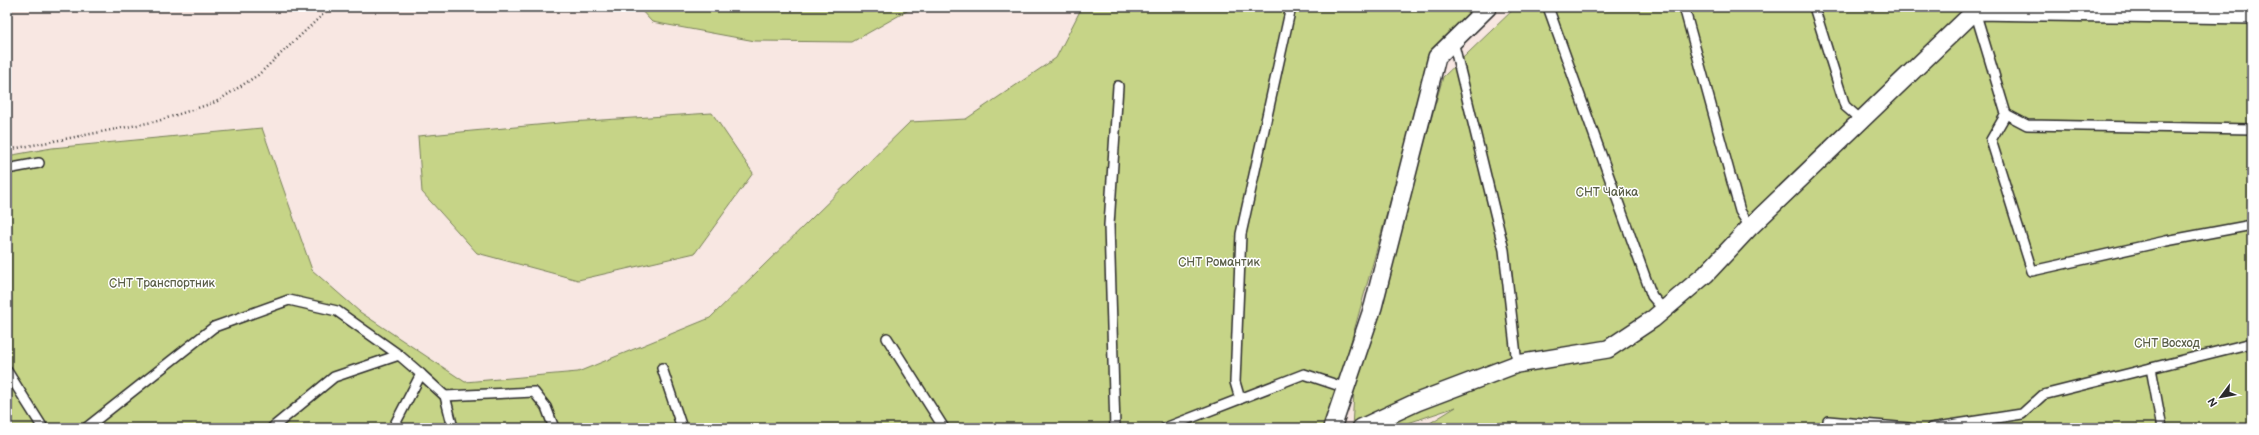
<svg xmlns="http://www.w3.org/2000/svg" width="2259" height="435" viewBox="0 0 2259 435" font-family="'Balsamiq Sans',sans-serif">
  <rect width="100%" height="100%" fill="#f8e7e2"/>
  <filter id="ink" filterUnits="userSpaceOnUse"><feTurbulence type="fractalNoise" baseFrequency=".025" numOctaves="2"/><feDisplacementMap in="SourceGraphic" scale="8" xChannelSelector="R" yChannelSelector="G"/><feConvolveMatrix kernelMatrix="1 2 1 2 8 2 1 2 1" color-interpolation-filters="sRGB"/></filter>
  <g filter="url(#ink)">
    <g fill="#c6d487" stroke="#788059">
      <path d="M 638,7 L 914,7 L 852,42 L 755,41 L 652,22 Z"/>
      <path d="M 1082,7 L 1477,7 L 1432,51 L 1335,399 L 1323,428 L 7,428 L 7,156 L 52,148 L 262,128 L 312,270 L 360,312 L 465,382 L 578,372 L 710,318 L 910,122 L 966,119 L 1056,58 Z"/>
      <path d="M 1516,7 L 2252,7 L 2252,428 L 1422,428 L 1456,407 L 1393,428 L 1352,428 L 1354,392 L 1443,77 Z"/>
      <path d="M 712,113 L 753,173 L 695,253 L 578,280 L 477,253 L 422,192 L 418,136 L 570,122 Z"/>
    </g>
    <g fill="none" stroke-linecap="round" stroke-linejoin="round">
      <g stroke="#2b2b2b" stroke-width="12">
        <g id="service">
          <path d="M 1548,7 L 1652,296 L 1664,310"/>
          <path d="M 1684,7 L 1740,211 L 1750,227"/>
          <path d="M 1814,7 L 1845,106 L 1861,120"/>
          <path d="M 1974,8 L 2006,114 L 1991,140 L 2032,271 L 2166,241 L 2252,225"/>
          <path d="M 1453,41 L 1504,250 L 1517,364"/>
          <path d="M 2006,114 L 2027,125 L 2252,129"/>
          <path d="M 7,169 L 39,163"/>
          <path d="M 887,338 L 944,428"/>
          <path d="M 662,368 L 682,428"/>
          <path d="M 2151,368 L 2252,343"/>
          <path d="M 7,371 L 43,428"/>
          <path d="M 445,396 L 534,392 L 546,407 L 554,428"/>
          <path d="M 1240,399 L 1235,382 L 1241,234 L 1291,7"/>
          <path d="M 1828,421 L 1909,428"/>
          <path d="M 86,428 L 214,327 L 289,300 L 337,311 L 399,355"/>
          <path d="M 272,428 L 334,377 L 399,355 L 421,374"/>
          <path d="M 393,428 L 421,374 L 445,396 L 453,428"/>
          <path d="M 1115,428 L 1109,225 L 1118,86"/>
          <path d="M 1165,428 L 1304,374 L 1346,388"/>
          <path d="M 1931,428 L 2022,414 L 2043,395 L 2151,368 L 2162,428"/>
        </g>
      </g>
      <g stroke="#2b2b2b" stroke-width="20">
        <g id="minor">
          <path d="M 1332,428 L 1373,307 L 1437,57 L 1488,7"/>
          <path d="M 1361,428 L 1417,402 L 1517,364 L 1608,349 L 1653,319 L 1706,274 L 1750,227 L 1975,11 L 2252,15"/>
        </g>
      </g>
      <path stroke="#2b2b2b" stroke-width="2.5" stroke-dasharray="1 3" stroke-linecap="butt" d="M 7,150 L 158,121 L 216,102 L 258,75 L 331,7"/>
      <use href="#service" stroke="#fff" stroke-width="9"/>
      <use href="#minor" stroke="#fff" stroke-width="17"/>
    </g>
  </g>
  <g text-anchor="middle" stroke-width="3" stroke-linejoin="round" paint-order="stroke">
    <g font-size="12" fill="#5a5e47" stroke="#fff">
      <text x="1607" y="196">СНТ Чайка</text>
      <text x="1219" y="266">СНТ Романтик</text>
      <text x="162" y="287">СНТ Транспортник</text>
      <text x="2167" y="347">СНТ Восход</text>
    </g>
  </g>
  <rect width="2259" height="435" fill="none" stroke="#fff" stroke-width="24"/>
  <rect x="12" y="12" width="2235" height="411" fill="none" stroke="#2b2b2b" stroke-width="1.5" filter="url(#ink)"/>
  <g transform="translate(2221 397) rotate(238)" stroke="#ffffff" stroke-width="3" paint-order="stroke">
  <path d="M0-3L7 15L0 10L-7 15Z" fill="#2b2b2b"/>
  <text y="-6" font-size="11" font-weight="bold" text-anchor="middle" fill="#2b2b2b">N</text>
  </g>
</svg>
